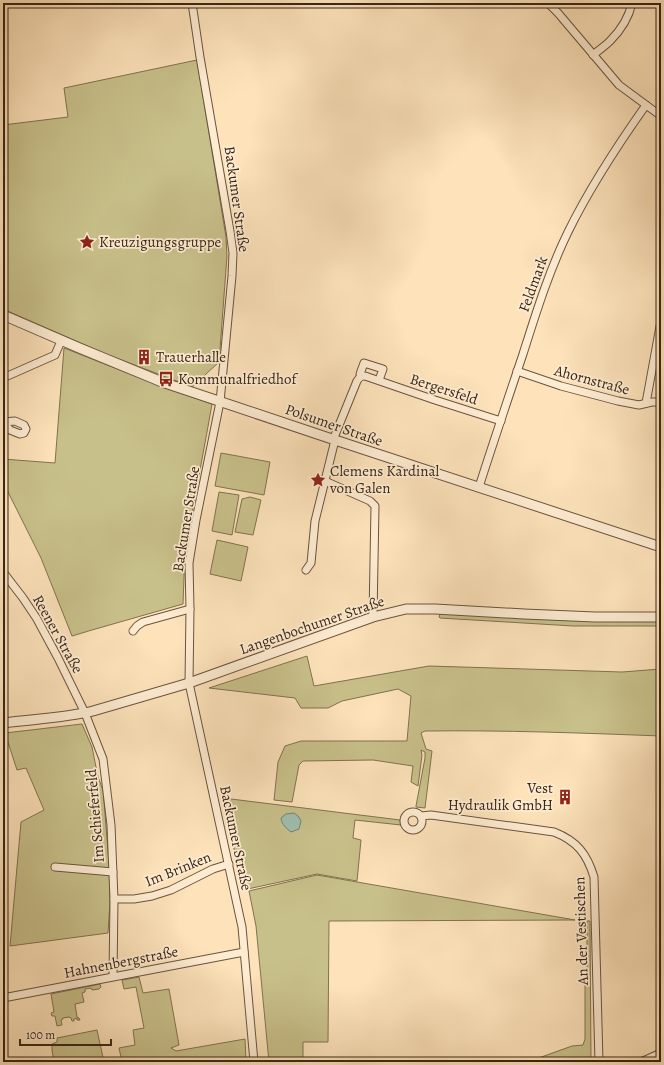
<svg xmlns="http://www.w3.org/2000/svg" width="664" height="1065" viewBox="0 0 664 1065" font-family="Alegreya,serif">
  <rect width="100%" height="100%" fill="#fde2ba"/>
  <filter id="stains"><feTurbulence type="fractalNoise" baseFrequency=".005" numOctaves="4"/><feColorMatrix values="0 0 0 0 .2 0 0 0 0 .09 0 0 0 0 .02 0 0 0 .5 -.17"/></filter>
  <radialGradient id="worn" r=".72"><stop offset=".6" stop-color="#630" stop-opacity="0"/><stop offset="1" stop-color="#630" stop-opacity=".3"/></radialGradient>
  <g fill="#c8c08a" stroke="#807250">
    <path d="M 197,60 L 226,237 L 227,256 L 219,362 L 192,387 L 106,354 L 3,309 L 3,125 L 68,117 L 64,88 Z"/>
    <path d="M 64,348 L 158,385 L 212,404 L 207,432 L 185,551 L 183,604 L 92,630 L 72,636 L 41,558 L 3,482 L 3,459 L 55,463 Z"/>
    <path d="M 221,453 L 270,462 L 264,495 L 215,486 Z"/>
    <path d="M 219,492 L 239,495 L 232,535 L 212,531 Z"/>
    <path d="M 250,497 L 261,500 L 253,535 L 235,532 L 242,499 Z"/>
    <path d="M 217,540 L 248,547 L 241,581 L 210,574 Z"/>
    <path d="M 440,614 L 645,620 L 661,622 L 661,625 L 659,626 L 573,626 L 440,618 L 439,617 Z"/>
    <path d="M 307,656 L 314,686 L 429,666 L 622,672 L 661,669 L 661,736 C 582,733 504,730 425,731 L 421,733 L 426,749 L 432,751 L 425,808 L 416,807 L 416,806 L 425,758 L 425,752 L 421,750 L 422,755 L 418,786 L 411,782 L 413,766 L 373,760 L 303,761 L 299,765 L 292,802 L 274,800 L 278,762 L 285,746 L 301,741 L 407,741 L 411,696 L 398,689 L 342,701 L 328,708 L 301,708 L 295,698 L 209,688 Z"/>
    <path d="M 82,724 L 92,747 L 98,777 L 103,790 L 104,801 L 109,864 L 110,902 L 108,933 L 10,946 L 21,822 L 44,810 L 26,768 L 17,770 L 5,733 Z"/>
    <path d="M 223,798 L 400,820 L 401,825 L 355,820 L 353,838 L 361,840 L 357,881 L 317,874 L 243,890 Z"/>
    <path d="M 317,875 L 575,920 L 329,921 L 328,1042 L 303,1042 L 303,1062 L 269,1062 L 256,926 L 249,891 Z"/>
    <path d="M 587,921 L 590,921 L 591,1062 L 444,1062 L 444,1061 L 533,1060 L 572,1046 L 583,1045 L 585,1039 L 585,981 L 587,978 Z"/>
    <path d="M 139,977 L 143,993 L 169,989 L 179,1045 L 171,1048 L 176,1051 L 245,1039 L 246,1062 L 122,1062 L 119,1048 L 135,1045 L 133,1030 L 144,1028 L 136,987 L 124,989 L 122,980 Z"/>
    <path d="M 100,984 L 101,987 L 99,989 L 92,990 L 91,988 L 85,989 L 85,992 L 82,993 L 84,1002 L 75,1004 L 77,1017 L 79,1018 L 80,1020 L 77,1020 L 77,1018 L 74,1019 L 74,1021 L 72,1021 L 71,1018 L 69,1017 L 63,1018 L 63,1019 L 61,1020 L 62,1025 L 57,1026 L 55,1016 L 52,1016 L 51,1013 L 54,1012 L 51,994 Z"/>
    <path d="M 97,1030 L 104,1062 L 54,1062 L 52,1050 L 52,1044 L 57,1042 L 57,1038 Z"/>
  </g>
  <path fill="#9fbeae" stroke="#768171" d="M 294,813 L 299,817 L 301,821 L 299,829 L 291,832 C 286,828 282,825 281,818 L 286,814 Z"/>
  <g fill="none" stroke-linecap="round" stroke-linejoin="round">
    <g stroke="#6a543e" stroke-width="9">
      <g id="minor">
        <path d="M 192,3 L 200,57 L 230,231 L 233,253 L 232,276 L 220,402 L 196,520 L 189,563 L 190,609 L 189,683 L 242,927 L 254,1062"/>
        <path d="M 548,3 L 558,13 L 619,85 L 661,116"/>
        <path d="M 593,55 C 599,50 605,46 610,41 C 620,31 629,17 632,3"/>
        <path d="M 517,371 L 561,386 L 618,401 L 639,405 L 652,402 L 661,402"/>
        <path d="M 361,376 L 360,374 L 364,363 L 383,369 L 379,380"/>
        <path d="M 3,378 L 55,355 L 61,341"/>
        <path d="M 646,403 L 661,321"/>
        <path d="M 3,422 L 10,430 L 20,434 L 24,433 L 26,429 L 24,425 L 15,421 L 3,422"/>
        <path d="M 333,440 L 357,381 C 360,376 363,375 368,377 L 435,400 L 501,421"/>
        <path d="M 325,481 L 370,501 L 375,506 L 373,617"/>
        <path d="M 479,487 C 493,443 508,399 523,354 C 536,313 549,271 568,232 C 590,187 617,146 646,105"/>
        <path d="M 306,570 L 311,563 L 315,521 L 335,440"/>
        <path d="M 3,572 L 23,598 L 37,619 L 58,658 L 85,713 L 103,759 L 111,825 L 114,899 L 113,976"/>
        <path d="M 133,631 L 137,626 L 143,622 L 190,609"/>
        <circle cx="413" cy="821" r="9"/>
        <path d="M 421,816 L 431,815 L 554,832 C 577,841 587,854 594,877 L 599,1062"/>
        <path d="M 55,867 L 113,872"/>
        <path d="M 114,899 L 134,899 L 152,896 L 171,890 L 213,869 L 229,864"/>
        <path d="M 3,998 L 244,952"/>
      </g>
    </g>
    <g stroke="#6a543e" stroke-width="11">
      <g id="tertiary">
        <path d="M 3,315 L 77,347 L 162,382 L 335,440 L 661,547"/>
        <path d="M 3,723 C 33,719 64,718 93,711 L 189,683 L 373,617 L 406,609 L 435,609 L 524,614 L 595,617 L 661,617"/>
        <path d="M 643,1062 L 661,1054"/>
      </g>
    </g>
    <use href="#minor" stroke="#feecd2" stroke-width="7"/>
    <use href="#tertiary" stroke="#feecd2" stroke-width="9"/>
  </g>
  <defs>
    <g id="sight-bare" transform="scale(1.2)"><path d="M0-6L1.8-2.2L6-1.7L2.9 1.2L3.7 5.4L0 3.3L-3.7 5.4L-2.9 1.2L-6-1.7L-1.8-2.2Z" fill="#8f2418" stroke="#feecd2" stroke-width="2.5" paint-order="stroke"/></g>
    <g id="building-bare" transform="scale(1.2)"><path d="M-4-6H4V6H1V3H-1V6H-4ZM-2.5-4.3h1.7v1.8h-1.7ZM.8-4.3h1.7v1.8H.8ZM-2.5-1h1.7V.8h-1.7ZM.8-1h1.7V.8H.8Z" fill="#8f2418" stroke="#feecd2" stroke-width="2.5" paint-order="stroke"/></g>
    <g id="bus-bare" transform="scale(1.2)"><path d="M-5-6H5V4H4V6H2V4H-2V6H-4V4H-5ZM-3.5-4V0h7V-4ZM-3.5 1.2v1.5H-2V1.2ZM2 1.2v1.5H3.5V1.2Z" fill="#8f2418" stroke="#feecd2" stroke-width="2.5" paint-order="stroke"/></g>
  </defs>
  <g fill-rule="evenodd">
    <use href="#sight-bare" x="87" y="242"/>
    <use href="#building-bare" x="144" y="357"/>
    <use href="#bus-bare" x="166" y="379"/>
    <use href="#sight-bare" x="318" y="480"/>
    <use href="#building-bare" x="565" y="797"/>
  </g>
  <g text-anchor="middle" stroke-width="3.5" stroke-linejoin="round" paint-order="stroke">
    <g font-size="15" fill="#392515" stroke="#feecd2">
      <text transform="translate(237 199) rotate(82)" y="5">Backumer Straße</text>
      <text transform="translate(533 284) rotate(-70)" y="5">Feldmark</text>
      <text transform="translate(592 380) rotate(15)" y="5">Ahornstraße</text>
      <text transform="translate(444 389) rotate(18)" y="5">Bergersfeld</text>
      <text transform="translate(334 425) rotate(19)" y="5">Polsumer Straße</text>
      <text transform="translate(186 519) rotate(-81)" y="5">Backumer Straße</text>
      <text transform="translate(312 625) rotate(-19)" y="5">Langenbochumer Straße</text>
      <text transform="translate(58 634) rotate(61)" y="5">Reener Straße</text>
      <text transform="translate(95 816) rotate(-95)" y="5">Im Schieferfeld</text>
      <text transform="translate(236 838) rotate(78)" y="5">Backumer Straße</text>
      <text transform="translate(178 869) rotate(-22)" y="5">Im Brinken</text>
      <text transform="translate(581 931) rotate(-92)" y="5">An der Vestischen</text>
      <text transform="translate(121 962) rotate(-11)" y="5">Hahnenbergstraße</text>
    </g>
    <g font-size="15" fill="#392515" stroke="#feecd2" text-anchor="start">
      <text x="99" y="247">Kreuzigungsgruppe</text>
      <text x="156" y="362">Trauerhalle</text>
      <text x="178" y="384">Kommunalfriedhof</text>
      <text x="330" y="476">Clemens Kardinal<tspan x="330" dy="17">von Galen</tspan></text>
      <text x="553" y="793" text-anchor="end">Vest<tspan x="553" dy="17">Hydraulik GmbH</tspan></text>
    </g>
  </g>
  <rect width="664" height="1065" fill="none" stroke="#fde2ba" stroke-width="16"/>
  <rect x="4" y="4" width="656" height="1057" fill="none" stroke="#392515" stroke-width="2"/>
  <rect x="8" y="8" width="648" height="1049" fill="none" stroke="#392515"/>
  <path d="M20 1039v6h91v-6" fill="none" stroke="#392515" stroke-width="2"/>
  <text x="26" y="1039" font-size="12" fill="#392515" stroke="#feecd2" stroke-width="3" paint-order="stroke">100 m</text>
  <rect width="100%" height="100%" filter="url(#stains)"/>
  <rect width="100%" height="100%" fill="url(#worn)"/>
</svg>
